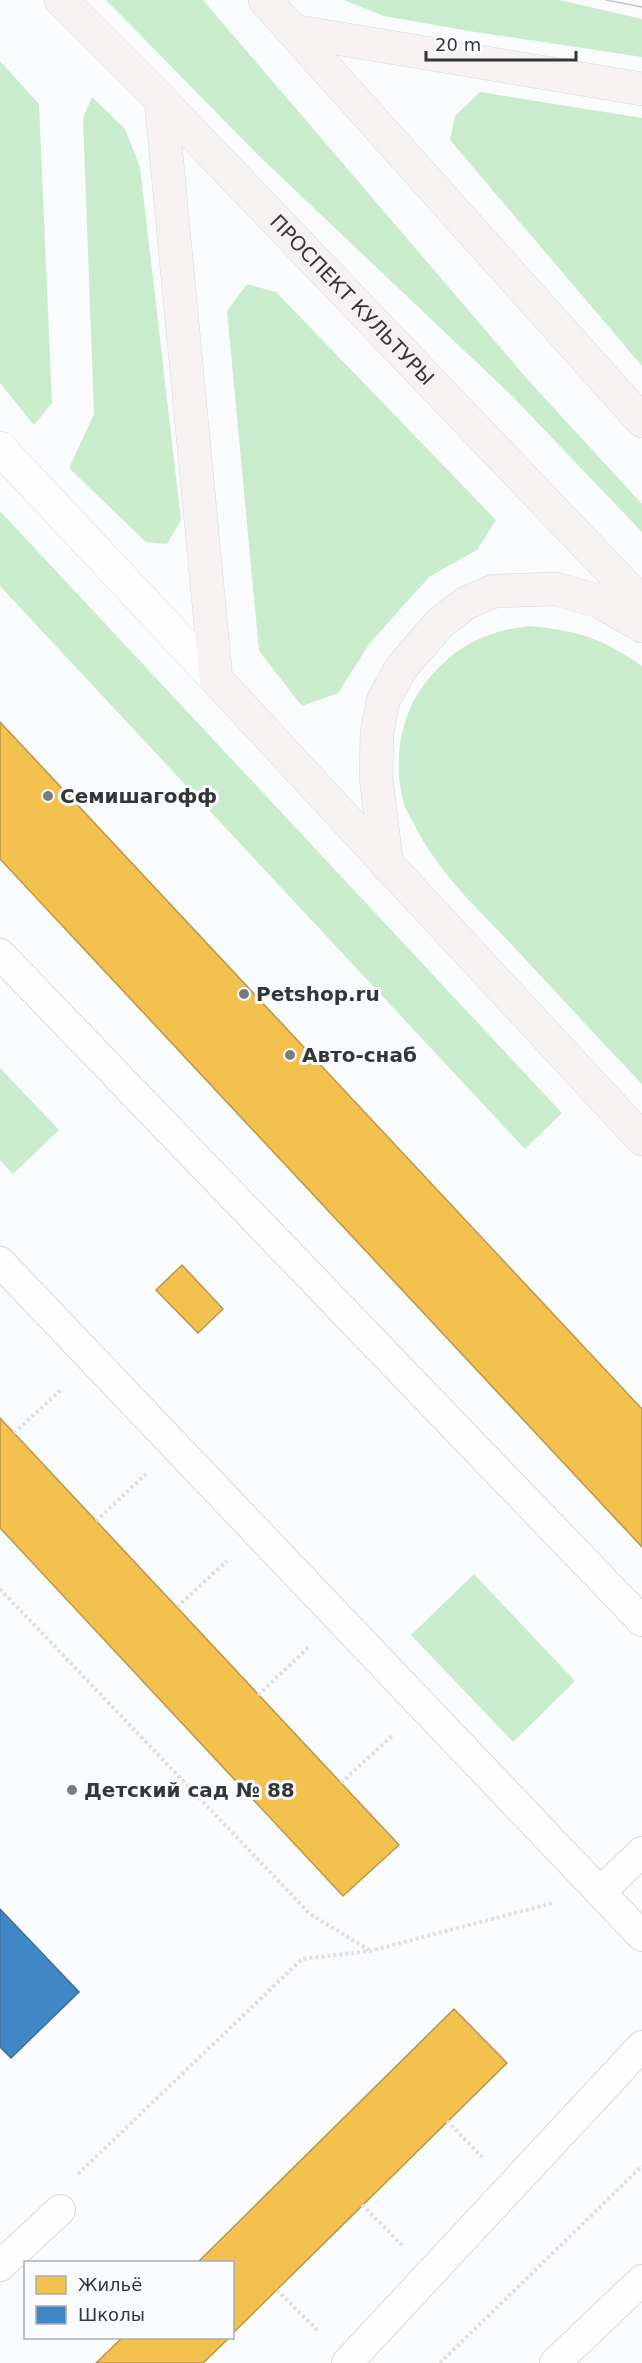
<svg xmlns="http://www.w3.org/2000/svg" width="642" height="2363" viewBox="0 0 642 2363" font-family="'DejaVu Sans',sans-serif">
  <rect width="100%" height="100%" fill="#fafbfd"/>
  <g fill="#c9eccc">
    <path d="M 106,0 L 203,0 L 529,381 L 642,504 L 642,532 L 512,396 L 258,155 Z"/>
    <path d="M 344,0 L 560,0 L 642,19 L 642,57 L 469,31 L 384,16 Z"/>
    <path d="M 0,61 L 39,104 L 52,403 L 34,425 L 0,383 Z"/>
    <path d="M 480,92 L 642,118 L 642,366 L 450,140 L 455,116 Z"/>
    <path d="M 92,97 L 125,129 L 140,167 L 181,520 L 167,544 L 146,542 L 69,468 L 94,414 L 83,118 Z"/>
    <path d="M 247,284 L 276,292 L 496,520 L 477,550 L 429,577 L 370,643 L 338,693 L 302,706 L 259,651 L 227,311 Z"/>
    <path d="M 0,511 L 562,1113 L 525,1149 L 0,586 Z"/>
    <path d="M 530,626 C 579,631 602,638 642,666 L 642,1084 C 598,1038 555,991 511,944 C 476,907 437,871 414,824 C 411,818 406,811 404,804 C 393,766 399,718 423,686 C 452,648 483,631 530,626 Z"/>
    <path d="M 0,1068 L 59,1130 L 13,1174 L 0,1160 Z"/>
    <path d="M 474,1574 L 575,1681 L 513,1742 L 411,1635 Z"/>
  </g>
  <g fill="#f2c14e" stroke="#b99747" stroke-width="1.5">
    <path d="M 0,722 L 642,1409 L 642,1547 L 0,859 Z"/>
    <path d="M 182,1265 L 223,1309 L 198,1333 L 156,1290 Z"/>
    <path d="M 0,1418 L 399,1845 L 343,1896 L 0,1528 Z"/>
    <path d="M 454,2009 L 507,2063 L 232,2334 L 232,2262 L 198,2262 Z"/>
    <path d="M 122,2338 L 229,2338 L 203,2363 L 96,2363 Z"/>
  </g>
  <path fill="#3f88c5" stroke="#3c6f9b" stroke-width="1.5" d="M 0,1909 L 79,1992 L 11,2058 L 0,2047 Z"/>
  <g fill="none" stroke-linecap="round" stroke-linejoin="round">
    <g stroke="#d6d7d8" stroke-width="32">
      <g id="service">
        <path d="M 0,954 L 642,1621"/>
        <path d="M 0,1262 L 600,1892"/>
        <path d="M 642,1852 L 600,1892 L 642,1936"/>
        <path d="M 0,2266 L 60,2210"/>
        <path d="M 347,2363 L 642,2046"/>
        <path d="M 555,2363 L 642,2280"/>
      </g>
    </g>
    <g stroke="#d6d7d8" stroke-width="34">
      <path id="tertiary" d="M 0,448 L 216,679"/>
    </g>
    <g stroke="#d6d7d8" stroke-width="34">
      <g id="secondary">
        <path id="s1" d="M 61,0 L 161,100 L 642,603"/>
        <path d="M 265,0 L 642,421"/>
        <path d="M 293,31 L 642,89"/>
        <path d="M 161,100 L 216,679 L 642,1139"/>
        <path d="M 387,865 L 376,778 L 377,732 L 383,701 L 401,668 L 440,623 L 466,603 L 494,591 L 556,589 L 599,601 L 642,626"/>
      </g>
    </g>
    <g stroke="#dfdfdf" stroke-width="4" stroke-dasharray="3 3" stroke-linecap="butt">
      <path d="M 14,1433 L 62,1389"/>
      <path d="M 96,1521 L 146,1474"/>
      <path d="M 0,1589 L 310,1914 L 369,1950"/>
      <path d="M 177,1607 L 227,1561"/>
      <path d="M 258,1695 L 310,1646"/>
      <path d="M 341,1783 L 393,1735"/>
      <path d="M 447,2121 L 482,2157"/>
      <path d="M 78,2174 L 302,1959 L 370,1951 L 553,1903"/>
      <path d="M 362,2205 L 402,2245"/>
      <path d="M 277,2290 L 319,2332"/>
      <path d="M 440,2363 L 642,2166"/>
    </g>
    <use href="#service" stroke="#fefeff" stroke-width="30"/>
    <use href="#tertiary" stroke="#fefeff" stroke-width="33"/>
    <use href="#secondary" stroke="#f6f2f2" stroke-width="33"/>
    <path stroke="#c4c4c5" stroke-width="1.5" d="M 606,0 L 642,7"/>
  </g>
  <g fill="#7a7b7d" stroke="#f9fbfe" stroke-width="2">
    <circle cx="48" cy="796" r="6"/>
    <circle cx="244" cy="994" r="6"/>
    <circle cx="290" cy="1055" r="6"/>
    <circle cx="72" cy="1790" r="6"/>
  </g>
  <g text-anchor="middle" stroke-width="6" stroke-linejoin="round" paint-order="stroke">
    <g font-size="20" fill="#353638" stroke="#f9fbfe">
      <text dy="7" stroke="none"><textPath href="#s1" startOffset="418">ПРОСПЕКТ КУЛЬТУРЫ</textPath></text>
    </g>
    <g font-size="20" font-weight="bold" fill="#353638" stroke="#f9fbfe" text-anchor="start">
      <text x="60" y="803">Семишагофф</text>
      <text x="256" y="1001">Petshop.ru</text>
      <text x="302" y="1062">Авто-снаб</text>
      <text x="84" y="1797">Детский сад № 88</text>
    </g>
  </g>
  <rect x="24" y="2261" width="210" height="78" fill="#f9fbfe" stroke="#abacaf" stroke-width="1.5"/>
  <rect x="36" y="2276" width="30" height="18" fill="#f2c14e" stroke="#abacaf" stroke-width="1.5"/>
  <text x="78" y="2291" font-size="18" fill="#353638">Жильё</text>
  <rect x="36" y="2306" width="30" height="18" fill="#3f88c5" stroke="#abacaf" stroke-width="1.5"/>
  <text x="78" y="2321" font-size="18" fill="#353638">Школы</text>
  <path d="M426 51v9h150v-9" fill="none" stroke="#353638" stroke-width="3"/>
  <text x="435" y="51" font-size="18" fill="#353638" stroke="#f9fbfe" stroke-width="4.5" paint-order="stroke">20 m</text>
</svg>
